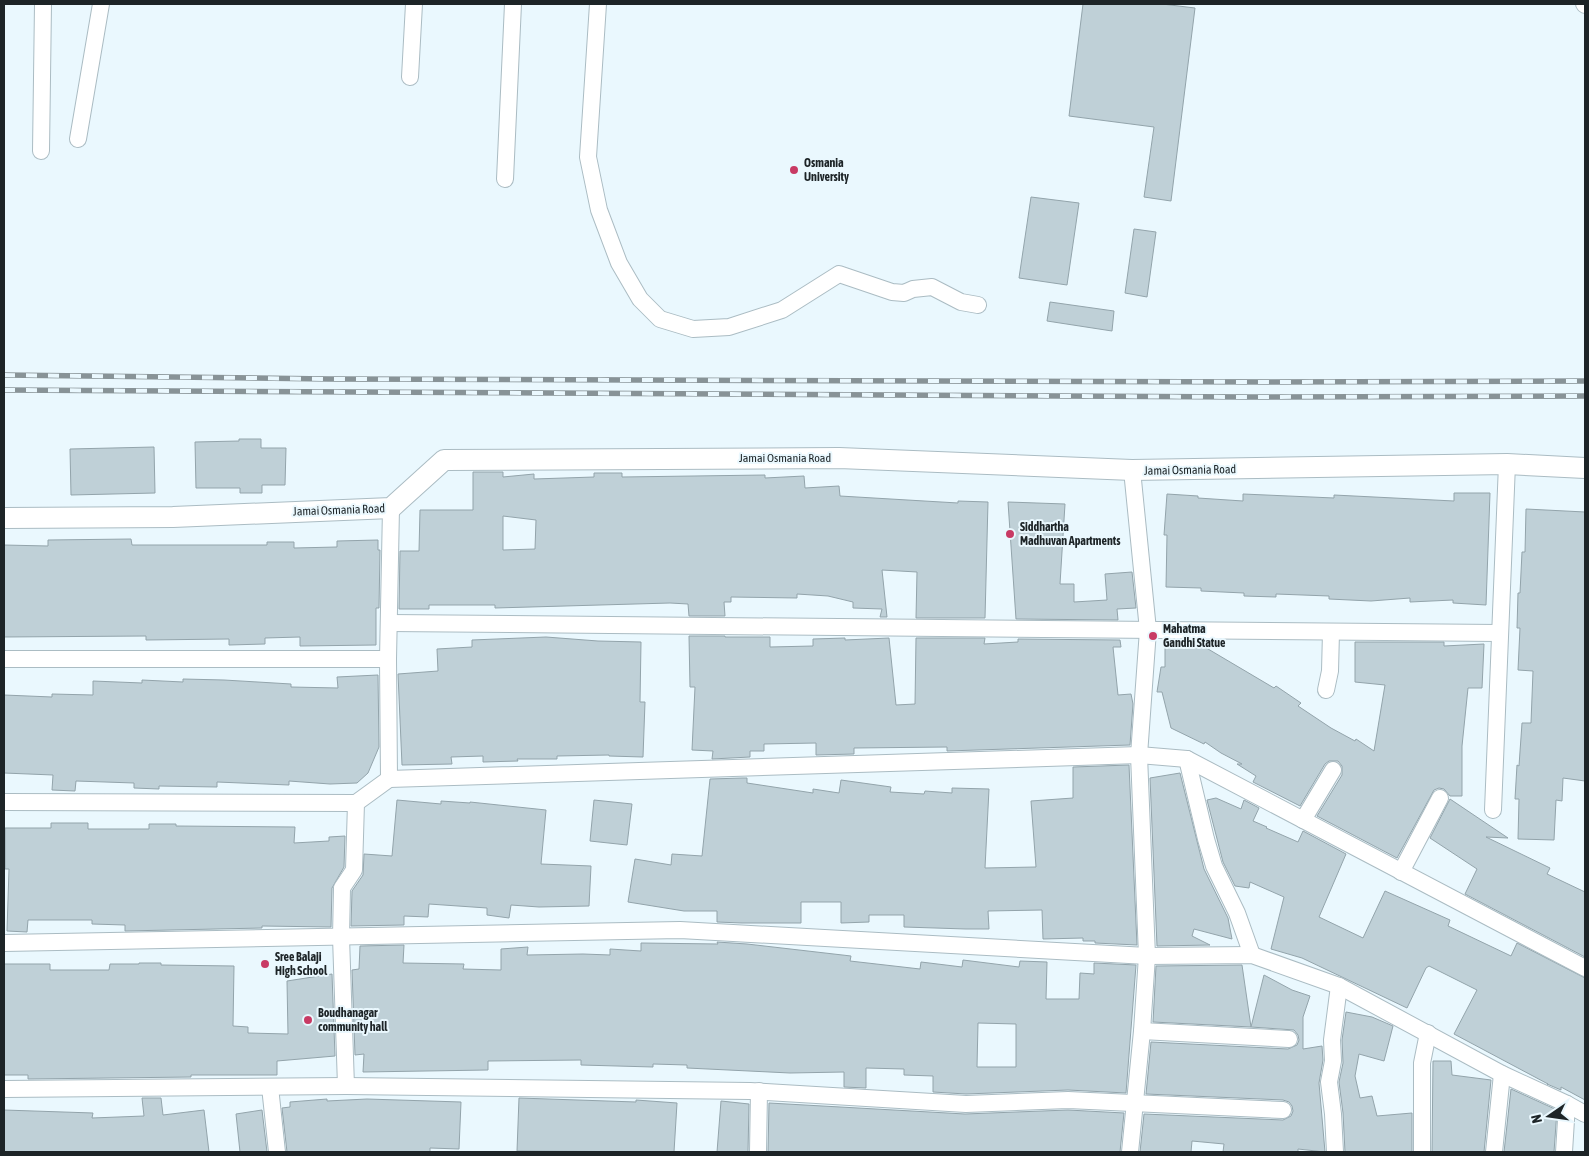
<svg xmlns="http://www.w3.org/2000/svg" width="1589" height="1156" viewBox="0 0 1589 1156" font-family="'Asap Condensed',sans-serif">
  <rect width="100%" height="100%" fill="#eaf8fe"/>
  <g fill="#bfd0d7" stroke="#93a4ab" fill-rule="evenodd">
    <path d="M 1083,4 L 1162,4 L 1195,8 L 1171,201 L 1144,197 L 1154,127 L 1069,116 Z"/>
    <path d="M 1031,197 L 1079,203 L 1067,285 L 1019,278 Z"/>
    <path d="M 1134,229 L 1156,232 L 1147,297 L 1125,293 Z"/>
    <path d="M 1050,302 L 1114,311 L 1112,331 L 1047,321 Z"/>
    <path d="M 239,439 L 261,439 L 261,448 L 286,448 L 285,485 L 262,485 L 262,493 L 240,493 L 240,488 L 196,488 L 195,442 L 239,441 Z"/>
    <path d="M 154,447 L 155,493 L 71,495 L 70,449 Z"/>
    <path d="M 473,472 L 503,472 L 503,477 L 534,474 L 534,479 L 594,477 L 594,473 L 622,473 L 622,477 L 765,475 L 765,478 L 804,476 L 805,488 L 839,486 L 840,496 L 958,503 L 958,501 L 988,502 L 985,618 L 916,618 L 917,572 L 882,570 L 887,617 L 880,617 L 882,609 L 853,608 L 853,602 L 828,596 L 797,594 L 797,598 L 731,597 L 731,602 L 724,602 L 725,616 L 689,616 L 688,604 L 670,603 L 495,608 L 495,605 L 429,605 L 429,609 L 399,609 L 400,551 L 419,551 L 420,510 L 473,510 ZM 503,516 L 536,520 L 535,549 L 503,550 Z"/>
    <path d="M 1454,493 L 1490,493 L 1486,605 L 1453,603 L 1453,600 L 1410,602 L 1410,598 L 1371,601 L 1329,599 L 1329,596 L 1276,594 L 1276,597 L 1244,596 L 1244,593 L 1201,591 L 1201,588 L 1166,587 L 1167,535 L 1164,535 L 1167,494 L 1198,496 L 1198,498 L 1243,501 L 1243,494 L 1334,498 L 1334,495 L 1454,501 Z"/>
    <path d="M 1008,502 L 1065,504 L 1060,584 L 1074,584 L 1074,602 L 1107,600 L 1105,574 L 1132,572 L 1136,608 L 1117,609 L 1118,620 L 1016,619 Z"/>
    <path d="M 1526,509 L 1585,512 L 1585,781 L 1563,778 L 1562,801 L 1556,800 L 1554,840 L 1518,839 L 1519,799 L 1515,799 L 1517,765 L 1519,766 L 1522,723 L 1531,723 L 1533,671 L 1518,670 L 1520,628 L 1517,628 L 1518,593 L 1520,593 L 1522,552 L 1525,552 Z"/>
    <path d="M 131,539 L 132,545 L 267,545 L 267,542 L 294,542 L 294,548 L 337,547 L 337,541 L 378,540 L 378,550 L 380,550 L 379,608 L 376,608 L 376,645 L 300,646 L 300,637 L 265,638 L 265,644 L 229,645 L 229,639 L 146,640 L 146,636 L 4,637 L 4,545 L 48,546 L 48,540 Z"/>
    <path d="M 689,636 L 725,636 L 725,637 L 770,637 L 770,647 L 813,646 L 813,639 L 845,638 L 845,640 L 889,638 L 896,705 L 915,704 L 916,638 L 985,638 L 984,644 L 1018,642 L 1018,639 L 1120,640 L 1121,647 L 1113,647 L 1118,695 L 1131,694 L 1133,704 L 1130,745 L 947,751 L 947,747 L 854,748 L 854,754 L 816,755 L 816,743 L 764,744 L 764,751 L 750,751 L 750,757 L 712,759 L 713,751 L 692,750 L 695,687 L 690,687 Z"/>
    <path d="M 546,637 L 598,641 L 641,642 L 640,702 L 645,702 L 643,757 L 609,756 L 609,755 L 557,756 L 557,759 L 517,759 L 518,761 L 483,762 L 483,756 L 451,757 L 452,764 L 402,765 L 398,674 L 438,671 L 437,649 L 472,647 L 472,640 Z"/>
    <path d="M 1165,640 L 1190,640 L 1204,642 L 1203,646 L 1274,688 L 1276,686 L 1301,703 L 1298,706 L 1331,728 L 1355,741 L 1356,739 L 1374,751 L 1385,685 L 1355,682 L 1355,642 L 1444,642 L 1444,646 L 1484,644 L 1482,688 L 1468,688 L 1462,746 L 1462,796 L 1450,796 L 1444,789 L 1439,788 L 1434,790 L 1397,858 L 1317,816 L 1342,775 L 1342,766 L 1338,761 L 1329,761 L 1325,764 L 1300,806 L 1253,782 L 1256,776 L 1237,764 L 1242,764 L 1221,753 L 1205,742 L 1204,744 L 1171,728 L 1162,692 L 1157,692 L 1161,667 L 1165,667 Z"/>
    <path d="M 378,675 L 379,747 L 368,773 L 357,783 L 330,784 L 289,781 L 289,785 L 217,782 L 217,787 L 159,786 L 159,789 L 134,788 L 134,783 L 76,781 L 75,791 L 52,790 L 53,775 L 4,773 L 4,695 L 52,697 L 52,694 L 93,695 L 93,681 L 142,683 L 142,680 L 183,682 L 183,679 L 224,680 L 291,684 L 291,687 L 338,688 L 337,677 Z"/>
    <path d="M 1129,765 L 1137,945 L 1095,943 L 1095,941 L 1083,941 L 1083,938 L 1043,939 L 1042,910 L 988,911 L 989,929 L 966,929 L 904,927 L 904,915 L 869,915 L 869,922 L 841,923 L 841,902 L 801,902 L 801,923 L 742,923 L 717,922 L 717,911 L 684,911 L 628,902 L 635,859 L 671,865 L 672,854 L 702,856 L 710,779 L 742,778 L 747,778 L 747,783 L 813,793 L 813,789 L 839,793 L 841,780 L 891,787 L 890,792 L 924,794 L 925,791 L 952,793 L 952,788 L 989,789 L 985,868 L 1036,867 L 1031,801 L 1073,798 L 1073,767 Z"/>
    <path d="M 1180,773 L 1204,869 L 1228,918 L 1232,939 L 1194,929 L 1192,936 L 1210,945 L 1157,946 L 1150,778 Z"/>
    <path d="M 1216,798 L 1241,809 L 1244,800 L 1259,808 L 1253,821 L 1267,827 L 1266,828 L 1298,842 L 1303,831 L 1346,854 L 1319,917 L 1363,938 L 1385,891 L 1450,920 L 1448,926 L 1511,956 L 1517,943 L 1585,978 L 1585,1100 L 1561,1087 L 1561,1090 L 1547,1084 L 1548,1084 L 1454,1034 L 1477,990 L 1429,966 L 1426,968 L 1407,1008 L 1302,958 L 1271,949 L 1284,897 L 1250,882 L 1249,888 L 1235,886 L 1223,862 L 1207,800 Z"/>
    <path d="M 1450,799 L 1508,838 L 1486,837 L 1550,868 L 1547,874 L 1585,892 L 1585,957 L 1465,894 L 1477,869 L 1430,838 Z"/>
    <path d="M 397,800 L 441,804 L 441,801 L 470,803 L 470,802 L 546,810 L 541,864 L 591,866 L 589,906 L 539,907 L 511,905 L 509,918 L 487,915 L 487,908 L 429,904 L 428,917 L 404,916 L 404,925 L 351,926 L 352,891 L 363,875 L 364,854 L 392,856 Z"/>
    <path d="M 594,800 L 632,804 L 627,845 L 590,841 Z"/>
    <path d="M 51,823 L 88,823 L 88,829 L 149,829 L 149,824 L 176,824 L 176,826 L 295,827 L 294,843 L 329,841 L 329,837 L 345,836 L 344,867 L 332,888 L 331,927 L 262,926 L 262,928 L 125,931 L 125,925 L 92,924 L 92,920 L 28,920 L 27,932 L 7,931 L 9,869 L 5,869 L 5,828 L 51,828 Z"/>
    <path d="M 717,942 L 747,944 L 851,956 L 850,961 L 920,969 L 921,962 L 962,967 L 963,960 L 1019,967 L 1020,961 L 1047,962 L 1046,999 L 1079,999 L 1080,973 L 1094,974 L 1094,963 L 1136,965 L 1126,1093 L 1068,1090 L 966,1094 L 933,1092 L 933,1076 L 904,1075 L 904,1069 L 866,1068 L 866,1088 L 844,1087 L 844,1072 L 790,1073 L 687,1068 L 687,1065 L 653,1064 L 653,1067 L 581,1065 L 581,1060 L 488,1061 L 488,1070 L 363,1072 L 364,1054 L 355,1055 L 352,970 L 359,969 L 360,946 L 404,945 L 403,963 L 464,964 L 463,969 L 501,970 L 501,949 L 528,947 L 527,955 L 583,954 L 610,955 L 610,949 L 641,951 L 641,943 L 718,944 ZM 978,1023 L 1016,1024 L 1016,1067 L 977,1067 Z"/>
    <path d="M 139,963 L 161,963 L 161,965 L 234,966 L 233,1026 L 248,1027 L 248,1033 L 288,1034 L 287,981 L 332,974 L 335,1056 L 277,1061 L 277,1075 L 191,1075 L 191,1077 L 28,1079 L 28,1075 L 4,1075 L 4,964 L 50,964 L 50,970 L 109,970 L 110,964 L 139,964 Z"/>
    <path d="M 1242,965 L 1251,1027 L 1153,1022 L 1156,966 Z"/>
    <path d="M 1264,975 L 1292,990 L 1310,996 L 1303,1017 L 1303,1049 L 1322,1046 L 1323,1060 L 1319,1083 L 1325,1152 L 1298,1149 L 1298,1152 L 1223,1152 L 1224,1144 L 1192,1141 L 1191,1152 L 1140,1152 L 1144,1114 L 1283,1120 L 1291,1116 L 1293,1111 L 1292,1106 L 1289,1102 L 1283,1100 L 1146,1094 L 1151,1042 L 1288,1049 L 1297,1045 L 1299,1040 L 1298,1035 L 1294,1030 L 1251,1027 Z"/>
    <path d="M 1346,1012 L 1372,1017 L 1393,1026 L 1384,1061 L 1359,1054 L 1355,1076 L 1360,1098 L 1372,1096 L 1377,1116 L 1412,1113 L 1412,1152 L 1345,1152 L 1343,1113 L 1339,1082 L 1343,1063 L 1342,1040 Z"/>
    <path d="M 1433,1061 L 1451,1061 L 1452,1075 L 1491,1080 L 1484,1152 L 1432,1152 Z"/>
    <path d="M 1511,1089 L 1557,1110 L 1554,1152 L 1504,1152 Z"/>
    <path d="M 142,1098 L 161,1098 L 163,1115 L 204,1110 L 209,1152 L 4,1152 L 4,1110 L 93,1113 L 92,1118 L 144,1116 Z"/>
    <path d="M 519,1098 L 636,1102 L 636,1100 L 677,1103 L 674,1152 L 517,1151 Z"/>
    <path d="M 327,1099 L 327,1101 L 367,1099 L 461,1102 L 459,1149 L 430,1148 L 430,1152 L 287,1152 L 282,1108 L 290,1107 L 290,1102 Z"/>
    <path d="M 721,1101 L 749,1104 L 748,1152 L 717,1152 Z"/>
    <path d="M 769,1103 L 965,1114 L 1068,1110 L 1124,1113 L 1120,1152 L 768,1152 Z"/>
    <path d="M 262,1110 L 267,1152 L 240,1152 L 236,1114 Z"/>
  </g>
  <g fill="none" stroke-linecap="round" stroke-linejoin="round">
    <g stroke="#abbcc3" stroke-width="18">
      <g id="minor">
        <path d="M 598,4 L 588,157 L 599,210 L 619,263 L 640,299 L 660,319 L 693,329 L 729,327 L 782,310 L 839,274 L 892,292 L 904,293 L 913,289 L 932,287 L 961,302 L 978,305"/>
        <path d="M 1584,4 L 1585,5"/>
        <path d="M 410,77 L 414,4"/>
        <path d="M 78,139 L 101,4"/>
        <path d="M 41,151 L 43,4"/>
        <path d="M 505,179 L 513,4"/>
        <path d="M 389,623 L 1499,633"/>
        <path d="M 4,659 L 388,659"/>
        <path d="M 1326,690 L 1330,671 L 1331,632"/>
        <path d="M 1187,759 L 1206,839 L 1214,866 L 1237,913 L 1252,955"/>
        <path d="M 389,779 L 1139,755 L 1187,759 L 1585,968"/>
        <path d="M 4,802 L 356,803"/>
        <path d="M 1493,810 L 1507,464"/>
        <path d="M 1303,820 L 1333,770"/>
        <path d="M 1401,872 L 1440,798"/>
        <path d="M 4,943 L 680,930 L 1147,956 L 1252,955 L 1339,986 L 1502,1074 L 1567,1104 L 1585,1114"/>
        <path d="M 1142,1031 L 1289,1039"/>
        <path d="M 346,1086 L 341,937 L 342,888 L 354,870 L 356,803 L 389,779 L 388,659 L 391,508"/>
        <path d="M 270,1087 L 277,1152"/>
        <path d="M 4,1089 L 346,1086 L 750,1091 L 966,1104 L 1068,1100 L 1283,1110"/>
        <path d="M 758,1152 L 759,1091"/>
        <path d="M 1130,1152 L 1142,1031 L 1147,956 L 1139,755 L 1148,630 L 1132,470"/>
        <path d="M 1335,1152 L 1333,1114 L 1329,1082 L 1333,1061 L 1332,1040 L 1339,986"/>
        <path d="M 1422,1152 L 1422,1063 L 1428,1033"/>
        <path d="M 1494,1152 L 1502,1074"/>
        <path d="M 1564,1152 L 1567,1104"/>
      </g>
    </g>
    <g stroke="#abbcc3" stroke-width="22">
      <path id="tertiary" d="M 4,518 L 173,517 L 391,508 L 444,460 L 839,458 L 1132,470 L 1507,464 L 1585,468"/>
    </g>
    <use href="#minor" stroke="#fff" stroke-width="16"/>
    <use href="#tertiary" stroke="#fff" stroke-width="20"/>
    <g stroke="#889397" stroke-width="5.5">
      <g id="rail">
        <path d="M 4,375 L 329,379 L 1271,382 L 1585,381"/>
        <path d="M 4,390 L 1247,397 L 1585,396"/>
      </g>
    </g>
    <use href="#rail" stroke="#eaf8fe" stroke-width="4" stroke-dasharray="11" stroke-linecap="butt"/>
  </g>
  <g fill="#c83a64" stroke="#eaf8fe" stroke-width="2">
    <circle cx="794" cy="170" r="5"/>
    <circle cx="1010" cy="534" r="5"/>
    <circle cx="1153" cy="636" r="5"/>
    <circle cx="265" cy="964" r="5"/>
    <circle cx="308" cy="1020" r="5"/>
  </g>
  <g text-anchor="middle" stroke-width="4" stroke-linejoin="round" paint-order="stroke">
    <g font-size="12" font-weight="bold" fill="#1d2427" stroke="#eaf8fe" text-anchor="start">
      <text x="804" y="167">Osmania<tspan x="804" dy="14">University</tspan></text>
      <text x="1020" y="531">Siddhartha<tspan x="1020" dy="14">Madhuvan Apartments</tspan></text>
      <text x="1163" y="633">Mahatma<tspan x="1163" dy="14">Gandhi Statue</tspan></text>
      <text x="275" y="961">Sree Balaji<tspan x="275" dy="14">High School</tspan></text>
      <text x="318" y="1017">Boudhanagar<tspan x="318" dy="14">community hall</tspan></text>
    </g>
    <g font-size="12" fill="#1d2427" stroke="#eaf8fe">
      <text x="785" y="462">Jamai Osmania Road</text>
      <text transform="translate(1190 470) rotate(-1)" y="4">Jamai Osmania Road</text>
      <text transform="translate(339 510) rotate(-2)" y="4">Jamai Osmania Road</text>
    </g>
  </g>
  <rect width="1589" height="1156" fill="none" stroke="#1d2427" stroke-width="10"/>
  <g transform="translate(1549 1116) rotate(257)" stroke="#eaf8fe" stroke-width="4" paint-order="stroke">
  <path d="M0-4L9 19L0 12L-9 19Z" fill="#1d2427"/>
  <text y="-8" font-size="14" font-weight="bold" text-anchor="middle" fill="#1d2427">N</text>
  </g>
</svg>
